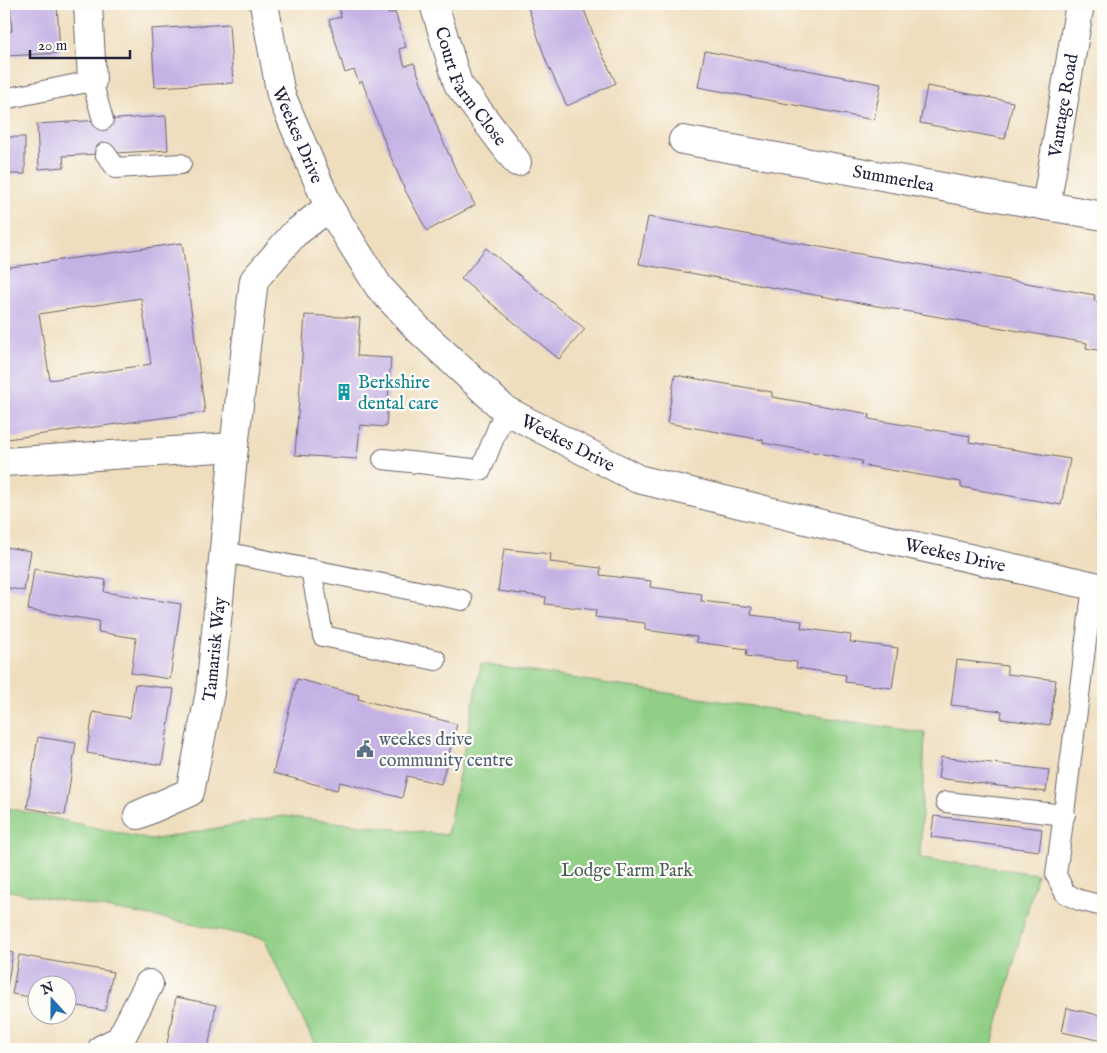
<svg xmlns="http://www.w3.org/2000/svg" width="1107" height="1053" viewBox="0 0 1107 1053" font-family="'IM FELL English',serif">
  <rect width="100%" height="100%" fill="#fdfcf7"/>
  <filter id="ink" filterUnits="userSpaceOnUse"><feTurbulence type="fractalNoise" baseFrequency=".02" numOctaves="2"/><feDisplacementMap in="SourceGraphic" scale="10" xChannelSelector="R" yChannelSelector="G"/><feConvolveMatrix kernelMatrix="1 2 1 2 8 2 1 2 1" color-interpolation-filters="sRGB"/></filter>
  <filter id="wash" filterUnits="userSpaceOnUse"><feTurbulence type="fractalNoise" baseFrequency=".0096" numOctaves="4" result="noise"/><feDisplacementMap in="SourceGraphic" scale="20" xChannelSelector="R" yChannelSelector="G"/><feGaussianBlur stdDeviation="1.12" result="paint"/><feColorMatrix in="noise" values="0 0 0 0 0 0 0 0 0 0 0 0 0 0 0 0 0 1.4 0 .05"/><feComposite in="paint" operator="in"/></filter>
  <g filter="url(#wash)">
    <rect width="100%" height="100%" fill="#efdebe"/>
    <path fill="#90cf85" stroke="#597860" d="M 481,664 L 925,733 L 920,858 L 1037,874 L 991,1049 L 317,1049 L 264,939 L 162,918 L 4,890 L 4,807 L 151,840 L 283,816 L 447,835 Z"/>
    <g id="blocks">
      <g fill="#c5b2e5" fill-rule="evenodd">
        <path d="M 10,4 L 57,4 L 60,53 L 6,56 L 5,31 L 12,31 Z"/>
        <path d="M 338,4 L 386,4 L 388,14 L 395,12 L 406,47 L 399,49 L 405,66 L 414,63 L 439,132 L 455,168 L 475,205 L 427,231 L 406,192 L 389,153 L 362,81 L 359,83 L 354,70 L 345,73 L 329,20 L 341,17 Z"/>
        <path d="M 527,4 L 582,4 L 595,39 L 616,83 L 567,106 L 546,61 Z"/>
        <path d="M 229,24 L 233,83 L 155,87 L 151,29 Z"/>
        <path d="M 705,51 L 881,84 L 874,120 L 698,87 Z"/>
        <path d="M 927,86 L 1013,102 L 1005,139 L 920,123 Z"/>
        <path d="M 166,116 L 168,150 L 63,156 L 64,167 L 39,169 L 37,124 Z"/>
        <rect x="4" y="137" width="21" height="37"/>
        <path d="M 648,217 L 1095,295 L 1094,301 L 1103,303 L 1103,351 L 1086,348 L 1087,343 L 639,264 Z"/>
        <path d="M 182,243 L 205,412 L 7,439 L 4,419 L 4,268 ZM 141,298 L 151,364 L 50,380 L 39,314 Z"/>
        <path d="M 486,248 L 585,329 L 559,359 L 461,279 Z"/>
        <path d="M 305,315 L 360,318 L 357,356 L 391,358 L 386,427 L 360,425 L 357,459 L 295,455 Z"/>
        <path d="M 675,375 L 772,392 L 772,397 L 870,414 L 869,419 L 970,436 L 969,442 L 1070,459 L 1061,505 L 961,487 L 961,482 L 861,465 L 862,461 L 763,443 L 763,440 L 667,423 Z"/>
        <path d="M 1102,489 L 1103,489 L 1103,521 L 1097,519 Z"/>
        <path d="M 4,547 L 31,551 L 24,591 L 4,587 Z"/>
        <path d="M 504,549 L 551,554 L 550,562 L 601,568 L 600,575 L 651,581 L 650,587 L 702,594 L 701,601 L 752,607 L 751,615 L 802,621 L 801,628 L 851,635 L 850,642 L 898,648 L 892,688 L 845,682 L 846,675 L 796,668 L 797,662 L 746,656 L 747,649 L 696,642 L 697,637 L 645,630 L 645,623 L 595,617 L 596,610 L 545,604 L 546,597 L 498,591 Z"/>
        <path d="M 34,569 L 106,580 L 104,592 L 181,604 L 170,679 L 131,673 L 136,638 L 98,632 L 99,621 L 28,610 Z"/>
        <path d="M 957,660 L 1007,666 L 1007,674 L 1056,680 L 1050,725 L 1001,719 L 1002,711 L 951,705 Z"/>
        <path d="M 297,679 L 359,695 L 358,699 L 457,724 L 441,784 L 407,776 L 402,798 L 340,782 L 337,790 L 273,773 Z"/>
        <path d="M 135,684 L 174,689 L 162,765 L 87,753 L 93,712 L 130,718 Z"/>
        <path d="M 38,737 L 76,743 L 65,815 L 27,808 Z"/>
        <path d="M 941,757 L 1049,770 L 1046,792 L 938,778 Z"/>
        <path d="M 934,816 L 1042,829 L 1039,851 L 931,837 Z"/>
        <path d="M 4,951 L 13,953 L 6,992 L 4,992 Z"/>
        <path d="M 19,955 L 113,972 L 105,1011 L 68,1004 L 68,986 L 38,986 L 38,998 L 12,994 Z"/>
        <path d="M 176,997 L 216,1005 L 208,1049 L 166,1049 Z"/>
        <path d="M 1067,1008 L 1103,1016 L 1103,1041 L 1062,1032 Z"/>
      </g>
    </g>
  </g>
  <g filter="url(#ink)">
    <use href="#blocks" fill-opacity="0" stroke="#6a6469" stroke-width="1"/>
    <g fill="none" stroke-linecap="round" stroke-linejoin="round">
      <g stroke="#6a6469" stroke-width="22">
        <g id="lane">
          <path d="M 4,99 L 92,81 L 103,120"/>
          <path d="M 105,153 L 116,168 L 181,164"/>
          <path d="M 383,459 L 481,470 L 505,410"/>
          <path d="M 224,552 L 462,600"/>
          <path d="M 311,569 L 323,636 L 436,660"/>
          <path d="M 1093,586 L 1056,875 L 1065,893 L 1079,900 L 1103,906"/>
          <path d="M 946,802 L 1065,815"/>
        </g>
      </g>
      <g stroke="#6a6469" stroke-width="30">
        <g id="street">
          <path d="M 88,4 L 92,81"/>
          <path id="s1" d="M 264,4 L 281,95 L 329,207 L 379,287 L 420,331 L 505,410 L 638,479 L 867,535 L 1103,588"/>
          <path id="s2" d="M 434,4 L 458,84 L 517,162"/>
          <path id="s3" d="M 683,140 L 1103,216"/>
          <path id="s4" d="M 1046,206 L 1080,4"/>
          <path d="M 4,462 L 234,447"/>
          <path id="s5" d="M 138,815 L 190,792 L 210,692 L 234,447 L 254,280 L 294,234 L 329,207"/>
          <path d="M 102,1049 L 120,1040 L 149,984"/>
        </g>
      </g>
      <use href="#lane" stroke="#fff" stroke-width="20"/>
      <use href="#street" stroke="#fff" stroke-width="28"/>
    </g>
  </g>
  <defs>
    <g id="building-bare" transform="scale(1.35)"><path d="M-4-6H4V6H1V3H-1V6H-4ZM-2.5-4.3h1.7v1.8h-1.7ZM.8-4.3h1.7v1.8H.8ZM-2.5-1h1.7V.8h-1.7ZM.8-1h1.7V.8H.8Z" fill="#0f9aa8" stroke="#fdfcf7" stroke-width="2.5" paint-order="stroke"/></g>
    <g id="civic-bare" transform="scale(1.35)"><path d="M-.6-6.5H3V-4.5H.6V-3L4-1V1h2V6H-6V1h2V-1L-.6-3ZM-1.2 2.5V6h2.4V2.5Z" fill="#5c6f8a" stroke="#fdfcf7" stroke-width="2.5" paint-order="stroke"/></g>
  </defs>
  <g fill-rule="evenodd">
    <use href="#building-bare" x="344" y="392"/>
    <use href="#civic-bare" x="365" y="749"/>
  </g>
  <g text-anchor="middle" stroke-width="4.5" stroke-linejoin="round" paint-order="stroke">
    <g font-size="18" fill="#22223b" stroke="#fdfcf7">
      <text dy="6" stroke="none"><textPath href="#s2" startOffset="91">Court Farm Close</textPath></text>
      <text dy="6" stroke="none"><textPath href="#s4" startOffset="102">Vantage Road</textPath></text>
      <text dy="6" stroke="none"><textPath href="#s1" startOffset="136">Weekes Drive</textPath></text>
      <text dy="6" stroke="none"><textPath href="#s3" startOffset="214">Summerlea</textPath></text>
      <text dy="6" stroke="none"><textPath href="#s1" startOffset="556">Weekes Drive</textPath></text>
      <text dy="6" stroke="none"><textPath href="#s1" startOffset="961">Weekes Drive</textPath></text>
      <text dy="6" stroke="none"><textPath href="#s5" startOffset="202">Tamarisk Way</textPath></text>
    </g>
    <g font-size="18" fill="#0d838f" stroke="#fdfcf7" text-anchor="start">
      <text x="358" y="388">Berkshire<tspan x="358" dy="21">dental care</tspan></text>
    </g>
    <g font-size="18" fill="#4e5e75" stroke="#fdfcf7" text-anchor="start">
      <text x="379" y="745">weekes drive<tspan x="379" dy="21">community centre</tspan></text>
    </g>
    <g font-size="18" fill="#485f55" stroke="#fdfcf7">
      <text x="627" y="876">Lodge Farm Park</text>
    </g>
  </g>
  <rect width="1107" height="1053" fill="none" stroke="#fdfcf7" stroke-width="20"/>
  <g transform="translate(52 1000) rotate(339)"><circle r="24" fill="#fdfcf7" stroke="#a5a5ac"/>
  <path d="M0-4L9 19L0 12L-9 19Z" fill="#1f6fb2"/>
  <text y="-8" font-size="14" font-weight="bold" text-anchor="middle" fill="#22223b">N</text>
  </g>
  <path d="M30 50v8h100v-8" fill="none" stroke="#22223b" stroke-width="2.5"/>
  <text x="38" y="50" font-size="15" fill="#22223b" stroke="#fdfcf7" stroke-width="4" paint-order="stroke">20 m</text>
</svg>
